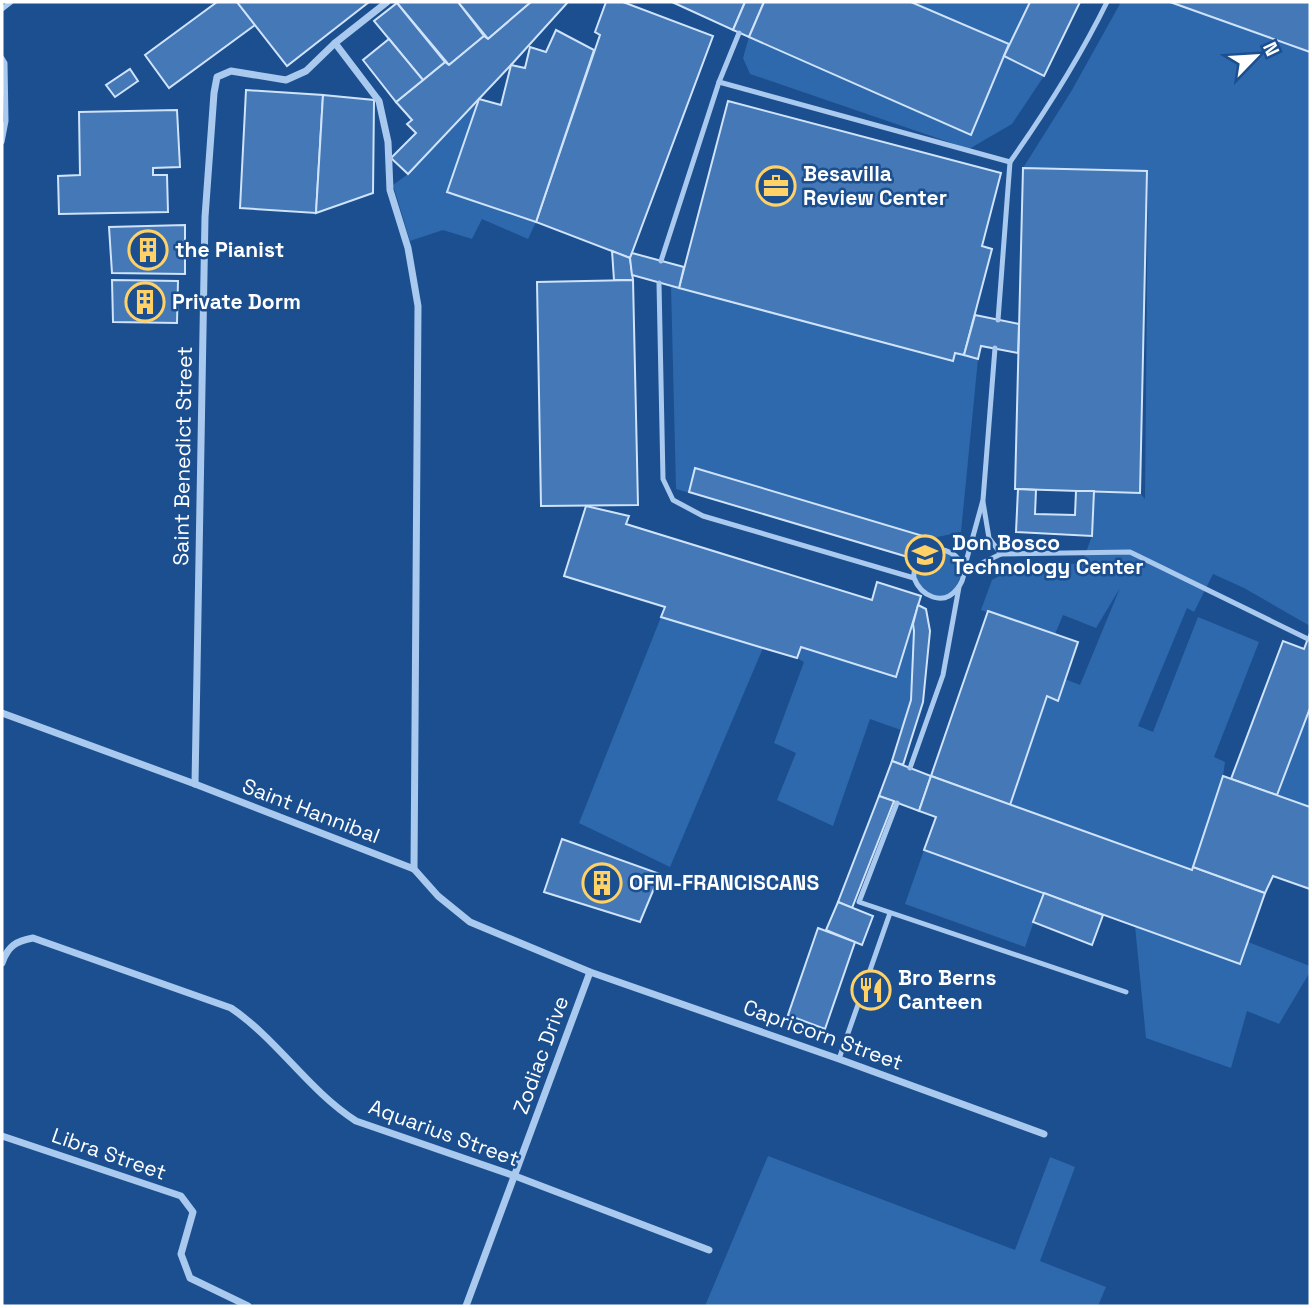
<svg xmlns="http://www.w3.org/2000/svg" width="1312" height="1308" viewBox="0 0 1312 1308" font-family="'Space Grotesk',sans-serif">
  <rect width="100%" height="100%" fill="#1b4f8f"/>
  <g fill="#2e69ad">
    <path d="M 911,2 L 1030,2 L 1009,44 Z"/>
    <path d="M 1121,2 L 1170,2 L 1310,52 L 1310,626 L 1244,588 L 1213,574 L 1194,612 L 1187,608 L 1138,726 L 1153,732 L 1198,617 L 1259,642 L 1214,757 L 1225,762 L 1223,776 L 1192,870 L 1010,805 L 1047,696 L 1058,700 L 1065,679 L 1080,685 L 1120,588 L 1096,628 L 1063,615 L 1055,634 L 981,610 L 992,580 L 1011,569 L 1082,563 L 1092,536 L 1094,491 L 1140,493 L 1145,499 L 1148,172 L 1023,168 L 1072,90 Z"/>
    <path d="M 749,37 L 970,134 L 1004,56 L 1044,76 L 1012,124 L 969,149 L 750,74 L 743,58 Z"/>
    <path d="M 479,99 L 536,222 L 528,239 L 482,219 L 472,239 L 443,230 L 410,241 L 393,185 L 408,174 Z"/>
    <path d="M 671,286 L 953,361 L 955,353 L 978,359 L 961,532 L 928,539 L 908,557 L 676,489 Z"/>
    <path d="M 935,548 L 957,557 L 963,572 L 953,593 L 937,598 L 917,586 C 916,563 913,559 935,548 Z"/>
    <path d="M 661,617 L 763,648 L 670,867 L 579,823 Z"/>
    <path d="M 913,624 L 914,631 L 911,700 L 901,730 L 870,719 L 833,826 L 777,800 L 796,753 L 774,743 L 804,662 L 797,658 L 801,647 L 896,677 Z"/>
    <path d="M 1310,708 L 1310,807 L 1277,795 Z"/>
    <path d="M 924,850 L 1044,893 L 1025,947 L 905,904 Z"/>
    <path d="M 1135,926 L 1240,964 L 1248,942 L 1310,966 L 1310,972 L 1279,1024 L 1247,1011 L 1231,1068 L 1146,1038 Z"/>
    <path d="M 768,1156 L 1015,1250 L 1050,1157 L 1075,1167 L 1040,1261 L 1106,1287 L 1098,1306 L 705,1306 Z"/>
  </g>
  <g fill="#4478b7" stroke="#cfe3fa" stroke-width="2">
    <path d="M 217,2 L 237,2 L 255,25 L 169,88 L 145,55 Z"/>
    <path d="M 237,2 L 369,2 L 287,66 Z"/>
    <path d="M 399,2 L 458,2 L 484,36 L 449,65 L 397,3 Z"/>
    <path d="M 458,2 L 531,2 L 488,39 Z"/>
    <path d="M 531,2 L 568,2 L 511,65 L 408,174 L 391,158 L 416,133 L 407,124 L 412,120 L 396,102 L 445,62 L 449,65 L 484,36 L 488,39 Z"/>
    <path d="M 606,2 L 623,2 L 713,36 L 630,258 L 536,222 L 600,35 L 595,32 Z"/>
    <path d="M 672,2 L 745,2 L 733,30 Z"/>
    <path d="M 745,2 L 764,2 L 749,37 L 733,30 Z"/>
    <path d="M 764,2 L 911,2 L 1009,44 L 971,135 L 749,37 Z"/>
    <path d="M 1030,2 L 1080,2 L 1044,76 L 1004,56 Z"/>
    <path d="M 1170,2 L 1310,2 L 1310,52 Z"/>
    <path d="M 397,3 L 445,62 L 423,80 L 374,21 Z"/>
    <path d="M 556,30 L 594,50 L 536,222 L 447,192 L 479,99 L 501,105 L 511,65 L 525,68 L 530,47 L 546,52 Z"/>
    <path d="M 389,39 L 423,80 L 396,102 L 363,60 Z"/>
    <path d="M 130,69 L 138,81 L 115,97 L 106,85 Z"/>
    <path d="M 246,90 L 323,95 L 316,213 L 240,208 Z"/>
    <path d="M 323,95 L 374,100 L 373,193 L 316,213 Z"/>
    <path d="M 728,101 L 1001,173 L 982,246 L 992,249 L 964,355 L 955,353 L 953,361 L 679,288 Z"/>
    <path d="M 177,110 L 180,167 L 153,168 L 153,175 L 167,175 L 168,212 L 59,214 L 58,176 L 80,175 L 79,112 Z"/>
    <path d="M 1023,168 L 1147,171 L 1140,493 L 1015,489 Z"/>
    <path d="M 185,225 L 185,274 L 112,273 L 109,227 Z"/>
    <path d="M 612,251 L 630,258 L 633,280 L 614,280 Z"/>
    <path d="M 632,253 L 684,267 L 679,288 L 632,275 L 630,258 Z"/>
    <path d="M 112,280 L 178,281 L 177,323 L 113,322 Z"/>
    <path d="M 633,280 L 638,505 L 541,506 L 537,282 Z"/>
    <path d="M 975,315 L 1019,324 L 1018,353 L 981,346 L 978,359 L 964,355 Z"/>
    <path d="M 695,468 L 923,536 L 908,557 L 689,492 Z"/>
    <path d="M 1018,489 L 1036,490 L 1035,514 L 1075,515 L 1076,491 L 1094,491 L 1092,536 L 1016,532 Z"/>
    <path d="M 586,506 L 629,516 L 626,524 L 872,600 L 877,582 L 921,596 L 896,677 L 801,647 L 797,658 L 763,648 L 661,617 L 665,607 L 564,576 Z"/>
    <path d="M 918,605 L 926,609 L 930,631 L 923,702 L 903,765 L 892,761 L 911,700 L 914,631 L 913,624 Z"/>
    <path d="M 988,611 L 1078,642 L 1058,701 L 1047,696 L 1010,805 L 931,776 Z"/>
    <path d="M 1310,633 L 1310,708 L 1277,795 L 1231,779 L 1283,641 L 1304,649 Z"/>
    <path d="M 892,761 L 931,776 L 919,811 L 879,796 Z"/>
    <path d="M 931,776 L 1192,870 L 1193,867 L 1265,893 L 1240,964 L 924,850 L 936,817 L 919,811 Z"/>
    <path d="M 1223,776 L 1310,807 L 1310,889 L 1273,876 L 1265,893 L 1193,867 Z"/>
    <path d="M 879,796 L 894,801 L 852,908 L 838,902 Z"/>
    <path d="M 562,839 L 660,874 L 640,922 L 544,892 Z"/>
    <path d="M 1044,893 L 1103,915 L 1092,945 L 1033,922 Z"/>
    <path d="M 838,902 L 873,916 L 862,945 L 826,930 Z"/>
    <path d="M 818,928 L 855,942 L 825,1029 L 788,1015 Z"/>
  </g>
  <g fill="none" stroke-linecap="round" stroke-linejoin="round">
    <g stroke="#a9c9ee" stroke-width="5">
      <path d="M 2,9 L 11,2"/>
      <path d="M 2,58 L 5,63 L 6,121 L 2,142"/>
      <path d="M 719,82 L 1010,162 C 1046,111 1079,59 1107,2"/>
      <path d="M 661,261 L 719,82 L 739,33"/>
      <path d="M 659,283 L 663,479 L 673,500 L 703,516 L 914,578 C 921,596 943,607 957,589 C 986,553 911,526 914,578"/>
      <path d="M 998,320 L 1010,162"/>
      <path d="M 983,502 L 989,538 L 1001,554"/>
      <path d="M 964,569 L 983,500 L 995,348"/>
      <path d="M 963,572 L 1001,554 L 1130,552 L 1308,639"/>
      <path d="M 910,768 L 943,675 L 959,587"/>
      <path d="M 897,803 L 859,902 L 1126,992"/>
      <path d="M 839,1059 L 890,913"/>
    </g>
    <g stroke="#a9c9ee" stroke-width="7">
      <path d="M 335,43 L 379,101 L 388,142 L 390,190 L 408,248 L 418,306 L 414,869"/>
      <path d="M 2,713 L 195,784 L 414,869 L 438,896 L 470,922 L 590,972 L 839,1059 L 1044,1134"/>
      <path d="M 195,784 L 205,217 L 214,93 L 217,77 L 231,71 L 286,80 L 306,71 L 335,43 L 387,2"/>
      <path d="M 2,963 C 8,946 16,941 33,938 L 231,1008 C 278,1040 308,1090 356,1121 L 515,1176 L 709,1250"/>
      <path d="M 2,1136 L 181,1196 L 193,1212 L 181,1254 L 190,1278 L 248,1306"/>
      <path d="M 466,1306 L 590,972"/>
    </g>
  </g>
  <defs>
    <g id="office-ring" transform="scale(2.0125)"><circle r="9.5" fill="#1b4f8f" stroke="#ffd166" stroke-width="1.5"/><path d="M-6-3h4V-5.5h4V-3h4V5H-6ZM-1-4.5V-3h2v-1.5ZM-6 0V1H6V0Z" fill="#ffd166"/></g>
    <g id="building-ring" transform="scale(2.0125)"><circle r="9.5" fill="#1b4f8f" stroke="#ffd166" stroke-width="1.5"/><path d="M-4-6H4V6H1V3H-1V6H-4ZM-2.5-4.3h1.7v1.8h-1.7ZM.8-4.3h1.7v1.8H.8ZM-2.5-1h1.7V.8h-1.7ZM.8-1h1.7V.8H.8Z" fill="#ffd166"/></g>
    <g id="university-ring" transform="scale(2.0125)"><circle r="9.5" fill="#1b4f8f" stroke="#ffd166" stroke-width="1.5"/><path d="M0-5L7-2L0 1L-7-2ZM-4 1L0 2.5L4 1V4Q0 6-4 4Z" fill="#ffd166"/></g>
    <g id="restaurant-ring" transform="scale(2.0125)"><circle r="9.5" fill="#1b4f8f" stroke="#ffd166" stroke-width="1.5"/><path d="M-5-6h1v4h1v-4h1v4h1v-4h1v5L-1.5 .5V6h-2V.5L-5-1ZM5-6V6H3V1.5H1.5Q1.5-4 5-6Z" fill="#ffd166"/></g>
  </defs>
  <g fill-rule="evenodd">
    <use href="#office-ring" x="776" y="186"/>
    <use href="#building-ring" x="148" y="250"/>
    <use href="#building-ring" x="145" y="302"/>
    <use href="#university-ring" x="925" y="555"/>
    <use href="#building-ring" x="602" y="883"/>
    <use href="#restaurant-ring" x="871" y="990"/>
  </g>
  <g text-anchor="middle" stroke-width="5" stroke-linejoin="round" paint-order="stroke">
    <g font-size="21" font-weight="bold" fill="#fff" stroke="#1b4f8f" text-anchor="start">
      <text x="803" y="181">Besavilla<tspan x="803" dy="24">Review Center</tspan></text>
      <text x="175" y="257">the Pianist</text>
      <text x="172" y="309">Private Dorm</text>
      <text x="952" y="550">Don Bosco<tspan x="952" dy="24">Technology Center</tspan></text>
      <text x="629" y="890">OFM-FRANCISCANS</text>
      <text x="898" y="985">Bro Berns<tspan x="898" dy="24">Canteen</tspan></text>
    </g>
    <g font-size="21" fill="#fff" stroke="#1b4f8f">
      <text transform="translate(183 456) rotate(-89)" y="7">Saint Benedict Street</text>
      <text transform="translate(311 811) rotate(21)" y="7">Saint Hannibal</text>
      <text transform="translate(823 1035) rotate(20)" y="7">Capricorn Street</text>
      <text transform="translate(541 1055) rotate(-70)" y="7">Zodiac Drive</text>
      <text transform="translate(444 1133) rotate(20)" y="7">Aquarius Street</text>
      <text transform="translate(109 1154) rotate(19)" y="7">Libra Street</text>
    </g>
  </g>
  <rect width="1312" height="1308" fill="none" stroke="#ffffff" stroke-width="7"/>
  <g transform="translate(1256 56) rotate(65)" stroke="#1b4f8f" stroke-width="5" paint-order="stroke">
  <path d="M0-5L12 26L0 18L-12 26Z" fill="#ffffff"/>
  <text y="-10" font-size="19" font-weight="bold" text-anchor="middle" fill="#ffffff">N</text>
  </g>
</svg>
